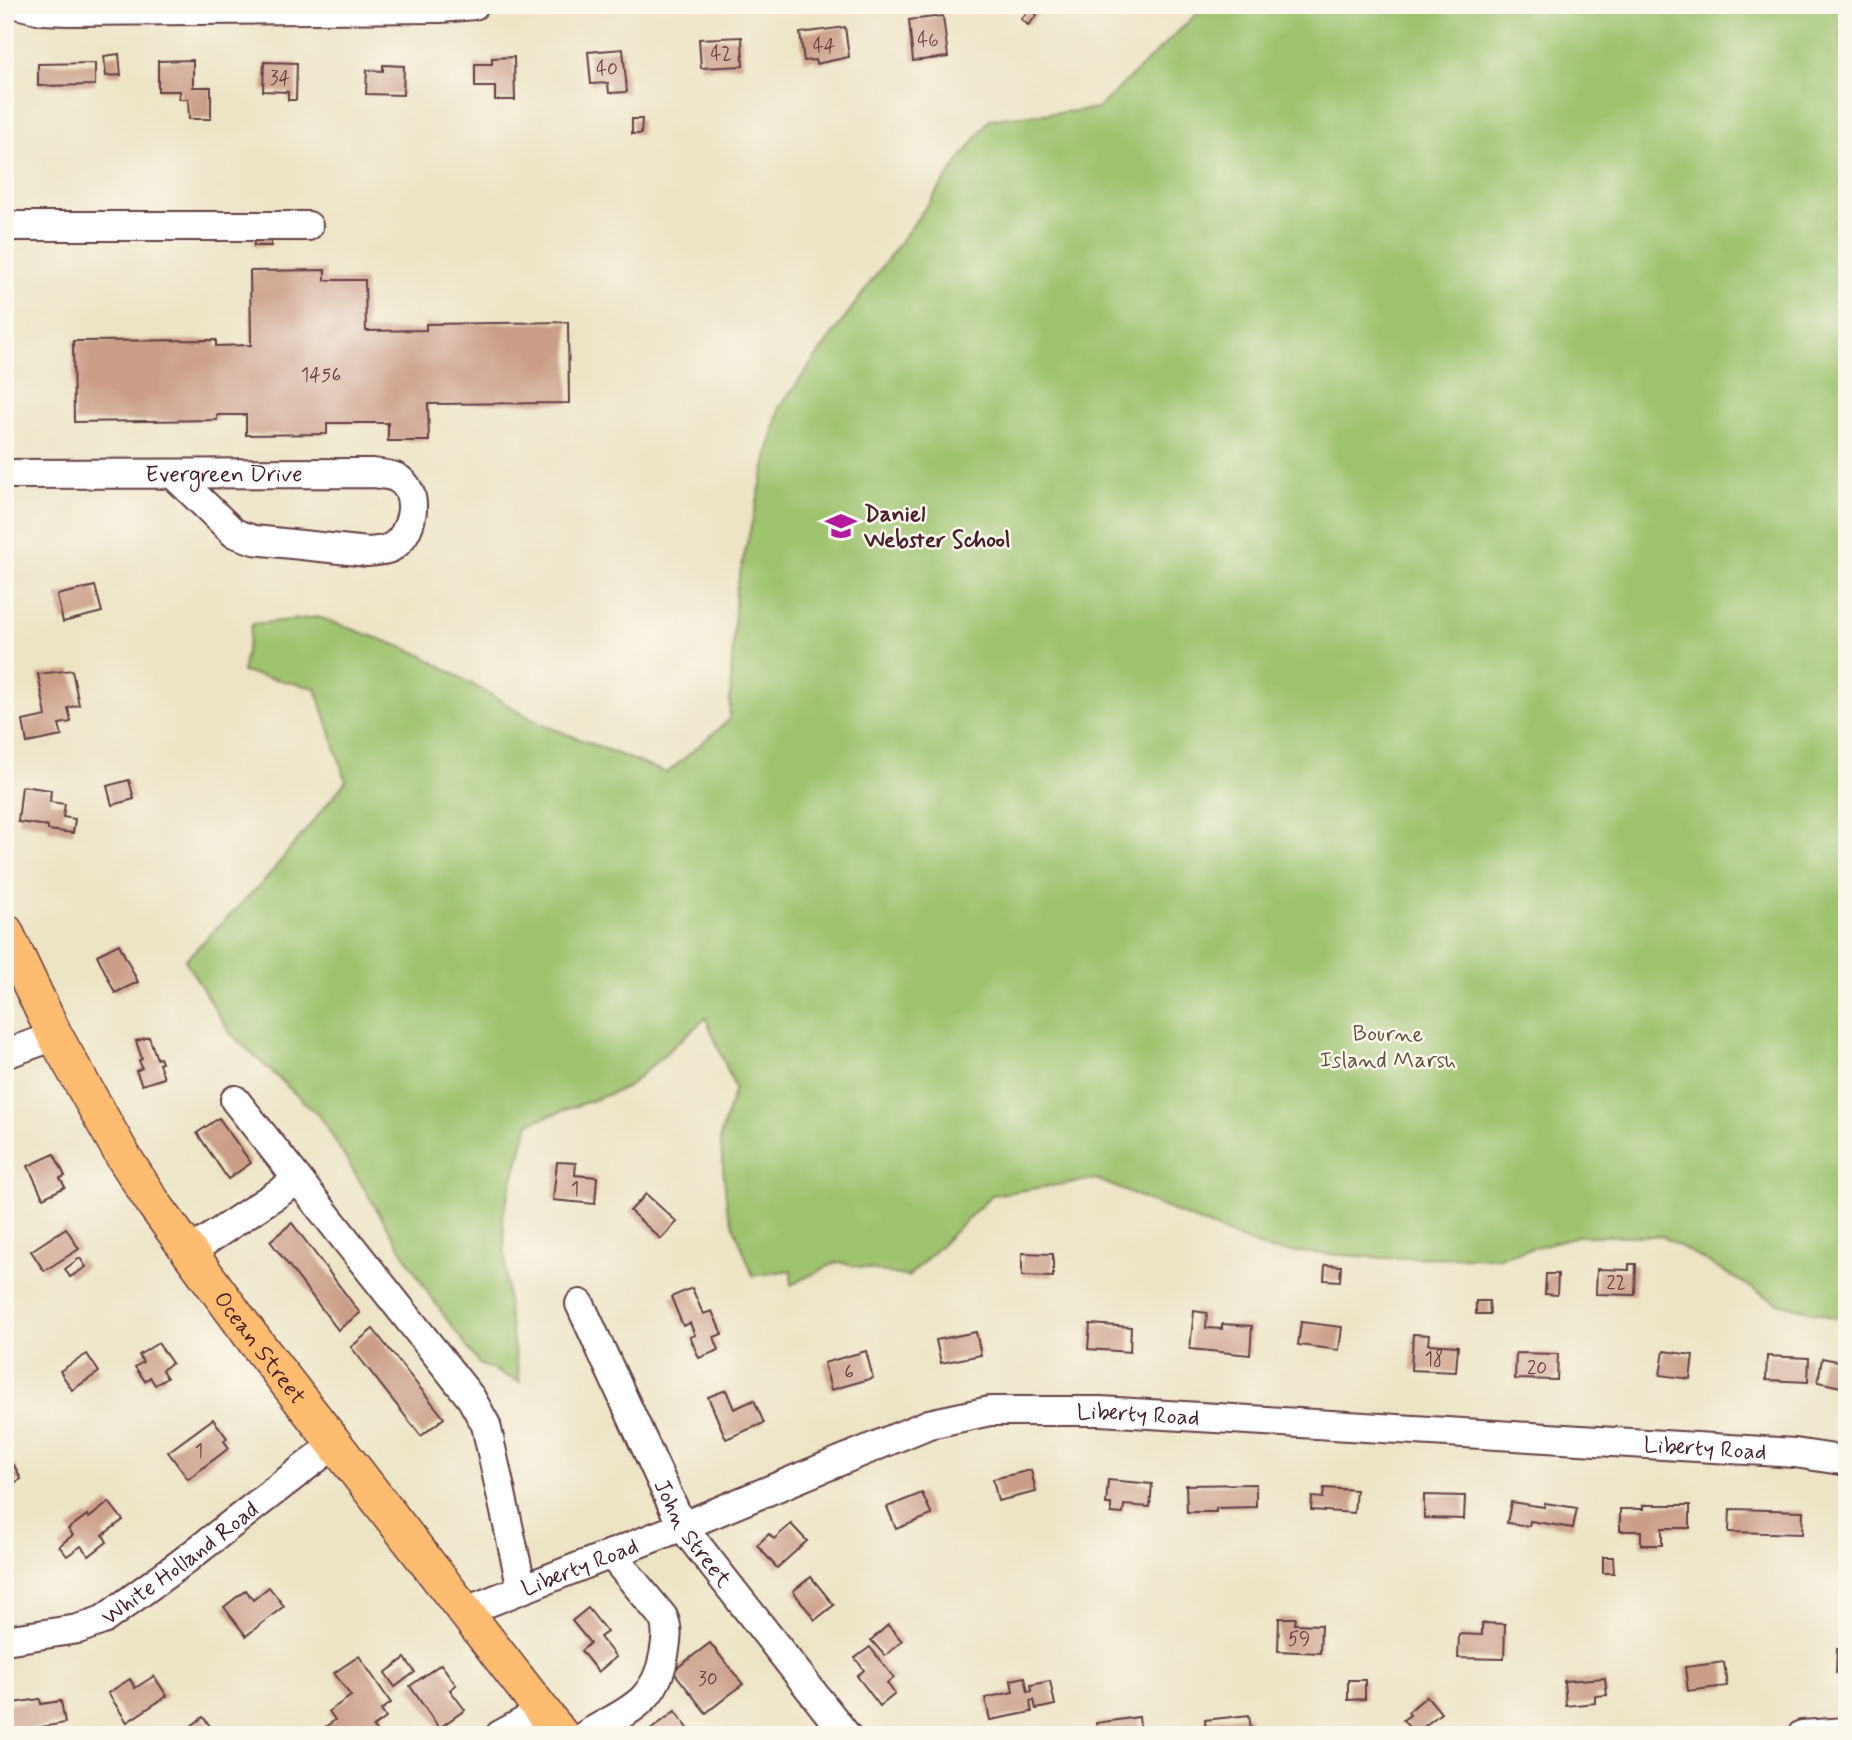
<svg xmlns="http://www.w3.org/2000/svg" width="1852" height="1740" viewBox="0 0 1852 1740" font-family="Mynerve,sans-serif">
  <rect width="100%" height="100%" fill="#fbf7ec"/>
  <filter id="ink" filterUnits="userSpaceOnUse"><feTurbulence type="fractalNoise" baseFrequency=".0143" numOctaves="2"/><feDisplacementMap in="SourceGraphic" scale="14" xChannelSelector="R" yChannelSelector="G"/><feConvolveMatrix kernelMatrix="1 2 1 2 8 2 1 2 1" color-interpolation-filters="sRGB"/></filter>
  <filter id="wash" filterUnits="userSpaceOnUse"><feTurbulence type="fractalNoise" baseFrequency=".00686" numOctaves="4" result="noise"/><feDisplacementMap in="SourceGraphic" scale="28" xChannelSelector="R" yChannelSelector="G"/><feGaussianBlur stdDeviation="1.57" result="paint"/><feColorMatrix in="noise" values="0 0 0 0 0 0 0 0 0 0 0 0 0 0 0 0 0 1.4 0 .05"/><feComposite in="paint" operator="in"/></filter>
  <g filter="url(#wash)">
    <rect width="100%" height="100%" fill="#ece4c5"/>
    <path fill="#9ec36e" stroke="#74714c" stroke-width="2" d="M 1206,5 L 1841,5 L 1847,148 L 1847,1321 L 1778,1303 L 1662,1236 L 1577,1236 L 1499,1257 L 1386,1258 L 1268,1250 L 1096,1179 L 992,1195 L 908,1277 L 837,1262 L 791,1285 L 791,1270 L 753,1276 L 727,1208 L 720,1137 L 735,1088 L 706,1018 L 626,1088 L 529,1123 L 503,1214 L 508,1311 L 520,1382 L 479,1364 L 428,1293 L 321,1118 L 229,1032 L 185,960 L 265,880 L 346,781 L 316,688 L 242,672 L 252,624 L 319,617 L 418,653 L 541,724 L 667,773 L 729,720 L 736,590 L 779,408 L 990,119 L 1097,109 Z"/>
    <g id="blocks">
      <g fill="#cb9e88">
        <path d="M 1030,9 L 1037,15 L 1028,25 L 1021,19 Z"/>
        <path d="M 943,16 L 948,57 L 913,61 L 909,20 Z"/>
        <path d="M 845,27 L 849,57 L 816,64 L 815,60 L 804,61 L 800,33 Z"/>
        <path d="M 742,37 L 743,66 L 701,68 L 699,39 Z"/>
        <path d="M 623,49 L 627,92 L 609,93 L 608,83 L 591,84 L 588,52 Z"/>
        <path d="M 119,54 L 121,75 L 106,76 L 104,56 Z"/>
        <path d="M 514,57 L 515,100 L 495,100 L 495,87 L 475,87 L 475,64 L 492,64 L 492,58 Z"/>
        <path d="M 193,60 L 193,87 L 211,87 L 211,119 L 189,119 L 188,99 L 179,99 L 180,91 L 158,91 L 158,61 Z"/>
        <path d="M 264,62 L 297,63 L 296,100 L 288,100 L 288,92 L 263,91 Z"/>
        <path d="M 95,63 L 95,85 L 38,86 L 38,64 Z"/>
        <path d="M 383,65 L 404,66 L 403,95 L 366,94 L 367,70 L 383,71 Z"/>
        <path d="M 632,119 L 642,119 L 641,134 L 632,134 Z"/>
        <rect x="254" y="234" width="17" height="12"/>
        <path d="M 325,270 L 325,280 L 365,280 L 366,331 L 426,330 L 426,324 L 568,322 L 569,403 L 428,404 L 429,441 L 388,441 L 388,423 L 327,423 L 327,434 L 246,435 L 246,415 L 217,415 L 217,420 L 74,422 L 73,341 L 216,340 L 216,346 L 251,345 L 250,271 Z"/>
        <path d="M 95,586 L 102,612 L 63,622 L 57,595 Z"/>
        <path d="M 72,670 L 79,705 L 68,708 L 71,722 L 59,724 L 62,736 L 27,743 L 23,721 L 46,716 L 38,674 Z"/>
        <path d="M 129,780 L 134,799 L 112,805 L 107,786 Z"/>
        <path d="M 22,786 L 51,790 L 50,802 L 65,804 L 63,817 L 75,819 L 73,833 L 48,830 L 48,826 L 18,822 Z"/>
        <path d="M 119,944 L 138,982 L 115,993 L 97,955 Z"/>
        <path d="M 149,1037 L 157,1059 L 160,1058 L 162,1063 L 159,1064 L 164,1078 L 142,1085 L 136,1071 L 142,1068 L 139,1060 L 142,1059 L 136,1041 Z"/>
        <path d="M 219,1118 L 251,1163 L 228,1179 L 197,1133 Z"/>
        <path d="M 54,1154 L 65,1176 L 60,1178 L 65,1187 L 43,1198 L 28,1166 Z"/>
        <path d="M 557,1162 L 576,1163 L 575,1175 L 597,1177 L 595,1204 L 553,1200 Z"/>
        <path d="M 646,1194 L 677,1222 L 661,1239 L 630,1211 Z"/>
        <path d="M 292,1223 L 360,1313 L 338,1330 L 270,1241 Z"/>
        <path d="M 66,1228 L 79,1249 L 44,1271 L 31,1251 Z"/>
        <path d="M 1022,1253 L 1053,1254 L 1053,1277 L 1022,1276 Z"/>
        <path d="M 80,1258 L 86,1267 L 70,1277 L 65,1269 Z"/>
        <path d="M 1629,1264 L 1636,1264 L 1635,1295 L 1596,1294 L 1597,1269 L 1629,1270 Z"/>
        <path d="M 1325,1265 L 1341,1266 L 1340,1281 L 1324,1280 Z"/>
        <path d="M 1546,1274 L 1558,1274 L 1557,1295 L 1545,1294 Z"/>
        <path d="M 692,1288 L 703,1314 L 712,1311 L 722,1334 L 714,1337 L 719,1350 L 699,1358 L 690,1337 L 695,1335 L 690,1323 L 683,1326 L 671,1297 Z"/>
        <path d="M 1476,1301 L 1489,1301 L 1490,1314 L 1476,1314 Z"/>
        <path d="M 1194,1311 L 1207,1313 L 1206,1328 L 1222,1329 L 1222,1324 L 1252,1326 L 1250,1355 L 1190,1349 Z"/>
        <path d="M 1301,1322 L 1342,1327 L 1339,1350 L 1298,1345 Z"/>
        <path d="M 1090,1324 L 1131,1327 L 1130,1352 L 1088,1349 Z"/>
        <path d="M 373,1329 L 444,1418 L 421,1436 L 351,1347 Z"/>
        <path d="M 976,1332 L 981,1355 L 941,1363 L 936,1340 Z"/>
        <path d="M 1413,1334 L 1429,1335 L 1428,1344 L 1458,1346 L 1456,1372 L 1411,1370 Z"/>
        <path d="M 158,1343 L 172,1363 L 162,1370 L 167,1378 L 155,1385 L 150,1377 L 145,1381 L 135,1367 L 143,1362 L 139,1355 Z"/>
        <path d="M 866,1351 L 873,1378 L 831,1390 L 824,1363 Z"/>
        <path d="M 1664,1351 L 1693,1355 L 1690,1379 L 1660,1375 Z"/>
        <path d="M 1516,1353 L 1558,1354 L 1557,1380 L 1515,1379 Z"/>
        <path d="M 87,1354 L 99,1372 L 72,1390 L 60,1371 Z"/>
        <path d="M 1767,1356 L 1809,1358 L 1808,1382 L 1766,1380 Z"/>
        <path d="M 1822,1358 L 1846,1363 L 1841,1387 L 1818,1382 Z"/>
        <path d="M 726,1390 L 734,1409 L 754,1400 L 764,1423 L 726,1439 L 708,1397 Z"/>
        <path d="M 213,1419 L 227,1438 L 224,1441 L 229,1448 L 188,1479 L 168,1452 Z"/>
        <path d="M 14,1465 L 21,1479 L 12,1484 L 5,1470 Z"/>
        <path d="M 1031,1470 L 1036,1492 L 998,1501 L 993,1479 Z"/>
        <path d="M 1108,1480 L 1152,1484 L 1150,1507 L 1124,1505 L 1123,1514 L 1111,1513 L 1111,1504 L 1106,1504 Z"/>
        <path d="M 1256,1484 L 1256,1507 L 1216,1508 L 1216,1512 L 1187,1512 L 1186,1485 Z"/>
        <path d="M 1324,1488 L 1356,1490 L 1354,1513 L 1311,1510 L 1312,1497 L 1323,1498 Z"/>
        <path d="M 922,1493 L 932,1515 L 896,1529 L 887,1507 Z"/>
        <path d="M 1424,1495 L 1465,1496 L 1464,1519 L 1424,1518 Z"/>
        <path d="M 109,1502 L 123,1520 L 103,1535 L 107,1542 L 89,1556 L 81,1546 L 67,1556 L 59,1546 L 73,1535 L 68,1529 L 87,1515 L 89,1518 Z"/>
        <path d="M 1511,1502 L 1544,1507 L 1545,1503 L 1577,1508 L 1573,1528 L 1530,1521 L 1529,1526 L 1507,1523 Z"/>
        <path d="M 1643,1505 L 1690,1505 L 1690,1528 L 1662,1528 L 1662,1545 L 1641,1545 L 1641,1531 L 1620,1531 L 1620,1509 L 1643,1509 Z"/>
        <path d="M 1730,1509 L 1803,1511 L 1802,1534 L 1729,1532 Z"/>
        <path d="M 791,1524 L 807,1541 L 777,1568 L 757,1545 L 769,1534 L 774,1539 Z"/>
        <path d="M 1603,1557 L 1613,1557 L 1614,1573 L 1603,1573 Z"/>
        <path d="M 811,1577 L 834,1605 L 815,1620 L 793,1591 Z"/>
        <path d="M 269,1587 L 284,1606 L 246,1636 L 224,1607 L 246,1590 L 253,1600 Z"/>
        <path d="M 588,1608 L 607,1632 L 600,1637 L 616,1657 L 598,1672 L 581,1651 L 590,1643 L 572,1621 Z"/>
        <path d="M 1279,1618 L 1296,1618 L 1295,1624 L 1321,1625 L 1320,1653 L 1278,1651 Z"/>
        <path d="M 1482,1623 L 1505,1624 L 1504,1659 L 1458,1658 L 1459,1634 L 1482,1635 Z"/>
        <path d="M 888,1625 L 902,1641 L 885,1656 L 871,1640 Z"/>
        <path d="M 710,1643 L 743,1684 L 706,1713 L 673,1671 Z"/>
        <path d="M 870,1647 L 894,1678 L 887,1683 L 895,1694 L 880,1706 L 857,1676 L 864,1670 L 855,1658 Z"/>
        <path d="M 1837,1649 L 1847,1649 L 1847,1673 L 1836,1673 Z"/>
        <path d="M 359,1656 L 391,1703 L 381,1710 L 386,1718 L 373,1727 L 378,1735 L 314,1735 L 335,1720 L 329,1711 L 351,1696 L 334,1673 Z"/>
        <path d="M 405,1658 L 415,1672 L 395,1687 L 385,1673 Z"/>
        <path d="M 1724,1662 L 1727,1686 L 1688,1691 L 1685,1667 Z"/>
        <path d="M 441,1664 L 456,1685 L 450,1690 L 465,1710 L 439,1728 L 410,1686 Z"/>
        <path d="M 154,1676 L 167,1696 L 127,1722 L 108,1693 L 130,1679 L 135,1688 Z"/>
        <path d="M 1025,1677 L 1028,1692 L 1032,1691 L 1031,1685 L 1050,1681 L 1055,1705 L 1036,1709 L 1034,1700 L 1030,1701 L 1032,1712 L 990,1720 L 985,1698 L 1013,1692 L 1011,1680 Z"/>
        <path d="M 1605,1678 L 1607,1695 L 1595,1696 L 1595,1703 L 1566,1706 L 1564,1681 Z"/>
        <path d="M 1348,1680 L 1365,1680 L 1365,1699 L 1348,1700 Z"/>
        <path d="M 1427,1696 L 1441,1713 L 1421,1729 L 1420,1727 L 1413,1732 L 1403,1720 L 1410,1715 L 1408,1712 Z"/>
        <path d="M 40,1699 L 41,1704 L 61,1701 L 65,1723 L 24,1730 L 25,1735 L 11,1735 L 7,1704 Z"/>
        <path d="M 675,1711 L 693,1735 L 644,1735 Z"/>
        <path d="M 1249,1715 L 1251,1729 L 1237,1730 L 1238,1735 L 1206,1735 L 1205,1720 Z"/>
        <path d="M 203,1717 L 210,1726 L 196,1735 L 190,1727 Z"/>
        <path d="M 1139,1717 L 1141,1735 L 1098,1735 L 1096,1723 Z"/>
      </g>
    </g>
  </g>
  <g filter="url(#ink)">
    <use href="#blocks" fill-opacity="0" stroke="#623d42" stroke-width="2"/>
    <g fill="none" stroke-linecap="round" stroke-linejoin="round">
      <g stroke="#623d42" stroke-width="32">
        <g id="minor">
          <path d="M 20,5 L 42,10 L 68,11 L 441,8 L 474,5"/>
          <path d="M 5,226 L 308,226"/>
          <path id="s1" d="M 5,474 L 373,473 C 380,474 389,475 395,477 C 423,490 413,536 390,548 C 383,551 375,551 368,552 L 254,540 L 234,533 L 174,475"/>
          <path d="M 5,1054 L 55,1036"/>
          <path d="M 235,1100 L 471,1398 L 486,1425 L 522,1589"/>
          <path d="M 188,1253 L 298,1180"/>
          <path id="s2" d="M 580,1304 L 682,1526 L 846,1735"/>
          <path id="s3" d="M 466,1611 L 688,1524 L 929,1424 L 990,1411 L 1100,1411 L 1795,1453 L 1847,1461"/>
          <path id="s4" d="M 5,1640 L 78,1629 L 103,1620 L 180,1564 L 336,1443"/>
          <path d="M 500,1735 L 543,1711"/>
          <path d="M 586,1735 C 625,1711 655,1705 664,1655 C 666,1642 669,1630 663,1617 L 611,1554"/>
          <path d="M 1802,1735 L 1847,1732"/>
        </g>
      </g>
      <g stroke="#623d42" stroke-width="38">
        <g id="major">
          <path id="s5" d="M 5,931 L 55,1036 L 123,1156 L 154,1204 L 254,1340 L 561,1735"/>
        </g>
      </g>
      <use href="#minor" stroke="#fff" stroke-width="28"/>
      <use href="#major" stroke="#fdbc70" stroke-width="35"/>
    </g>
  </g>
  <defs>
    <g id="school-bare" transform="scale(2.415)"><path d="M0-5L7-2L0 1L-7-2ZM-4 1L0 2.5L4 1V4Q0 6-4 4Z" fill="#b5179e" stroke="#fbf7ec" stroke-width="2.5" paint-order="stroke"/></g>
  </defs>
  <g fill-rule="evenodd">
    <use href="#school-bare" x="841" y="526"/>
  </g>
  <g text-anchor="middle" stroke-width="5" stroke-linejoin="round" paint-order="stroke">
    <g font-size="19" fill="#6a3f42">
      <text x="928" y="46">46</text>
      <text x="824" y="52">44</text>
      <text x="721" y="60">42</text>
      <text x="607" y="75">40</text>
      <text x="280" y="84">34</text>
      <text x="321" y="381">1456</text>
      <text x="575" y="1195">1</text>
      <text x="1616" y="1289">22</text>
      <text x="1434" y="1365">18</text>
      <text x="1537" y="1374">20</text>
      <text x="849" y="1378">6</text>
      <text x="199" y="1457">1</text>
      <text x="1299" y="1645">59</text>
      <text x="708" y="1685">30</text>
    </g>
    <g font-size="23" fill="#4a1f2b" stroke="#fbf7ec">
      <text dy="8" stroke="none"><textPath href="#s1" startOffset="219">Evergreen Drive</textPath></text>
      <text dy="8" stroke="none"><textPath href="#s5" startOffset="490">Ocean Street</textPath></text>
      <text dy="8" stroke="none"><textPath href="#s3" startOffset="710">Liberty Road</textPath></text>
      <text dy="8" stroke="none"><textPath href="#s3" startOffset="1278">Liberty Road</textPath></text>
      <text dy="8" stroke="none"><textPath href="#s2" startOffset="256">John Street</textPath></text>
      <text dy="8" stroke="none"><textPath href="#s4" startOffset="196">White Holland Road</textPath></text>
      <text dy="8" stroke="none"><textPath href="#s3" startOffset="122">Liberty Road</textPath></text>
    </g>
    <g font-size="23" font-weight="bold" fill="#4a1f2b" stroke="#fbf7ec" text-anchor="start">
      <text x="864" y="521">Daniel<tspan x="864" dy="26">Webster School</tspan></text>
    </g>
    <g font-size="23" fill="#63503f" stroke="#fbf7ec">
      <text x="1388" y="1041">Bourne<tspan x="1388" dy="26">Island Marsh</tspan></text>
    </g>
  </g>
  <rect width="1852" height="1740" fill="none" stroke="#fbf7ec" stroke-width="28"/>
</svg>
